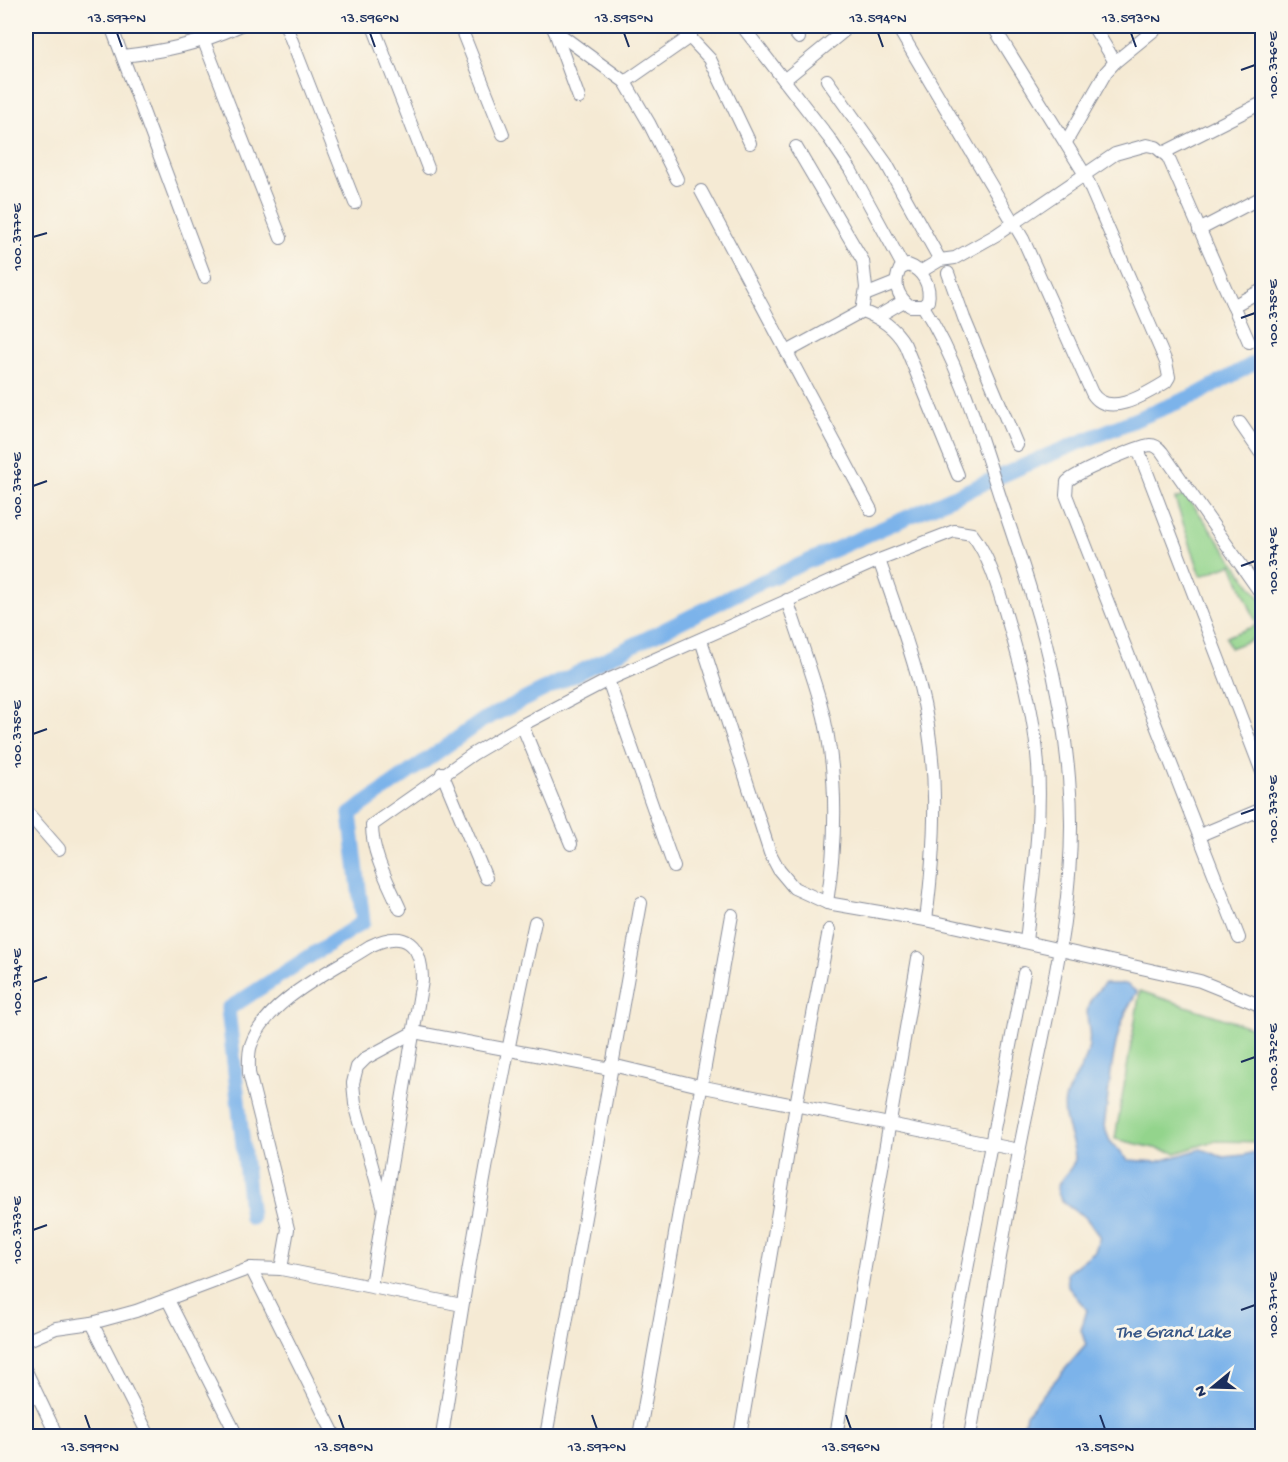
<svg xmlns="http://www.w3.org/2000/svg" width="1288" height="1462" viewBox="0 0 1288 1462" font-family="'Gochi Hand',sans-serif">
  <rect width="100%" height="100%" fill="#fbf7ec"/>
  <filter id="ink" filterUnits="userSpaceOnUse"><feTurbulence type="fractalNoise" baseFrequency=".0167" numOctaves="2"/><feDisplacementMap in="SourceGraphic" scale="12" xChannelSelector="R" yChannelSelector="G"/><feConvolveMatrix kernelMatrix="1 2 1 2 8 2 1 2 1" color-interpolation-filters="sRGB"/></filter>
  <filter id="wash" filterUnits="userSpaceOnUse"><feTurbulence type="fractalNoise" baseFrequency=".008" numOctaves="4" result="noise"/><feDisplacementMap in="SourceGraphic" scale="24" xChannelSelector="R" yChannelSelector="G"/><feGaussianBlur stdDeviation="1.35" result="paint"/><feColorMatrix in="noise" values="0 0 0 0 0 0 0 0 0 0 0 0 0 0 0 0 0 1.4 0 .05"/><feComposite in="paint" operator="in"/></filter>
  <g filter="url(#wash)">
    <rect width="100%" height="100%" fill="#f5ead4"/>
    <g fill="#93d48c" stroke="#578275" stroke-width="1.5">
      <path d="M 1186,495 L 1262,601 L 1262,644 L 1259,637 L 1230,648 L 1226,637 L 1257,625 L 1232,564 L 1201,576 L 1175,499 Z"/>
      <path d="M 1140,991 L 1262,1031 L 1262,1142 L 1214,1141 L 1176,1153 L 1115,1139 Z"/>
    </g>
    <path fill="#7bb3ea" stroke="#4b71a4" stroke-width="1.5" d="M 1104,984 L 1126,984 L 1137,992 C 1111,1029 1111,1082 1104,1126 L 1110,1141 L 1128,1160 L 1157,1162 L 1201,1149 L 1223,1157 L 1244,1155 L 1262,1150 L 1262,1436 L 1022,1436 L 1026,1414 L 1086,1345 L 1081,1330 L 1087,1310 L 1068,1287 L 1067,1273 L 1095,1251 L 1100,1237 C 1095,1231 1091,1224 1086,1218 C 1079,1212 1066,1207 1061,1199 C 1049,1181 1073,1173 1075,1159 C 1076,1144 1061,1122 1065,1100 C 1069,1085 1082,1070 1087,1055 C 1097,1021 1072,1015 1104,984 Z"/>
    <g fill="none" stroke-linecap="round" stroke-linejoin="round">
      <path stroke="#7bb3ea" stroke-width="15" d="M 251,1218 L 228,1009 L 363,922 L 350,814 L 483,720 L 752,586 L 1039,459 L 1198,394 L 1262,359"/>
    </g>
  </g>
  <g filter="url(#ink)">
    <g fill="none" stroke-linecap="round" stroke-linejoin="round">
      <g stroke="#888c99" stroke-width="8">
        <path id="service" d="M 1257,1004 L 1259,1021 L 1262,1028"/>
      </g>
      <g stroke="#888c99" stroke-width="14">
        <g id="minor">
          <path d="M 111,26 L 205,277"/>
          <path d="M 198,26 L 281,238"/>
          <path d="M 286,26 L 355,203"/>
          <path d="M 373,26 L 428,168"/>
          <path d="M 460,26 L 503,134"/>
          <path d="M 679,26 L 710,59 L 750,143"/>
          <path d="M 742,26 L 829,138 L 850,169 L 903,266"/>
          <path d="M 789,26 L 799,38"/>
          <path d="M 897,26 L 1023,239 L 1092,393 C 1108,419 1146,394 1166,382 L 1169,377 L 1166,362 L 1084,173 L 993,26"/>
          <path d="M 1093,26 L 1115,62"/>
          <path d="M 554,29 L 579,98"/>
          <path d="M 554,30 L 625,82 L 649,123 L 677,179"/>
          <path d="M 123,56 C 166,51 199,44 239,26"/>
          <path d="M 784,80 L 850,26"/>
          <path d="M 827,80 L 886,163 L 940,260"/>
          <path d="M 625,82 L 691,36"/>
          <path d="M 1066,142 L 1106,72 L 1115,62 L 1159,26"/>
          <path d="M 796,147 L 863,261 L 866,288 L 862,311"/>
          <path d="M 1165,152 L 1262,103"/>
          <path d="M 701,191 L 871,510"/>
          <path d="M 1199,230 L 1262,197"/>
          <path d="M 908,265 C 923,270 931,286 928,301 L 923,306 L 910,306 C 897,296 893,283 900,269 Z"/>
          <path d="M 920,272 L 940,260 L 955,258 L 996,235 L 1115,154 L 1147,145 L 1156,147 L 1168,157 L 1249,342"/>
          <path d="M 948,273 L 964,318 L 1017,445"/>
          <path d="M 865,295 L 895,283"/>
          <path d="M 923,306 C 961,366 981,439 1003,506 C 1035,600 1061,679 1069,778 C 1080,899 1045,1020 1022,1137 C 1002,1236 987,1337 970,1436"/>
          <path d="M 1233,306 L 1262,290"/>
          <path d="M 877,317 L 904,301"/>
          <path d="M 787,352 L 862,311 C 880,318 895,327 905,345 L 958,475"/>
          <path d="M 1240,423 L 1262,455"/>
          <path d="M 1138,449 L 1262,772"/>
          <path d="M 879,560 C 893,600 908,641 919,683 C 940,761 936,841 926,920"/>
          <path d="M 787,600 C 798,633 810,667 820,701 C 838,766 837,837 827,903"/>
          <path d="M 701,640 L 770,853 L 779,870 L 794,888 L 827,903 L 926,920 L 1200,981 L 1262,1006"/>
          <path d="M 608,680 L 674,867"/>
          <path d="M 522,725 L 571,844"/>
          <path d="M 442,773 L 486,878"/>
          <path d="M 26,811 L 59,849"/>
          <path d="M 1200,835 L 1262,809"/>
          <path d="M 400,909 C 388,882 372,855 372,825 L 473,754 L 522,725 L 608,680 L 879,560 L 954,531 L 972,534 C 990,557 999,591 1007,618 C 1021,666 1035,715 1038,765 C 1042,824 1032,883 1026,942"/>
          <path d="M 1239,938 L 1066,495 L 1067,482 C 1073,474 1139,446 1150,445 C 1156,445 1159,448 1162,452 L 1262,595"/>
          <path d="M 384,1209 L 355,1104 L 353,1083 L 357,1067 L 366,1058 L 414,1032 L 605,1068 L 612,1065 L 704,1087 L 1019,1150"/>
          <path d="M 251,1268 L 335,1436"/>
          <path d="M 281,1269 L 288,1229 L 249,1073 C 249,1064 248,1053 251,1045 C 266,1000 332,971 370,946 C 406,928 422,945 422,981 L 371,1285"/>
          <path d="M 168,1300 L 237,1436"/>
          <path d="M 92,1323 L 149,1436"/>
          <path d="M 26,1341 L 56,1328 L 92,1323 L 136,1311 L 251,1268 L 281,1269 L 462,1305"/>
          <path d="M 26,1371 L 57,1436"/>
          <path d="M 442,1436 C 468,1265 497,1092 535,922"/>
          <path d="M 546,1436 L 641,903"/>
          <path d="M 639,1436 L 732,915"/>
          <path d="M 740,1436 L 796,1105 L 829,930"/>
          <path d="M 836,1436 L 918,958"/>
          <path d="M 935,1436 L 1024,973"/>
        </g>
      </g>
      <use href="#service" stroke="#fff" stroke-width="6"/>
      <use href="#minor" stroke="#fff" stroke-width="12"/>
    </g>
  </g>
  <path fill="none" stroke="#1b2f5e" stroke-width="2" d="M 117,33 L 122,47M 370,33 L 375,47M 624,33 L 629,47M 878,33 L 883,47M 1131,33 L 1136,47M 1241,70 L 1255,65M 33,237 L 47,233M 1241,318 L 1255,313M 33,486 L 47,481M 1241,566 L 1255,561M 33,734 L 47,729M 1241,814 L 1255,809M 33,982 L 47,977M 1241,1062 L 1255,1057M 33,1230 L 47,1225M 1241,1310 L 1255,1305M 85,1415 L 90,1429M 339,1415 L 344,1429M 592,1415 L 597,1429M 846,1415 L 851,1429M 1100,1415 L 1105,1429"/>
  <g text-anchor="middle" stroke-width="6" stroke-linejoin="round" paint-order="stroke">
    <g font-size="18" font-style="italic" fill="#385788" stroke="#fbf7ec">
      <text x="1173" y="1337">The Grand Lake</text>
    </g>
  </g>
  <rect width="1288" height="1462" fill="none" stroke="#fbf7ec" stroke-width="66"/>
  <g transform="translate(1213 1387) rotate(251)" stroke="#fbf7ec" stroke-width="4.5" paint-order="stroke">
  <path d="M0-4.5L10 22L0 15L-10 22Z" fill="#1b2f5e"/>
  <text y="-9" font-size="16" font-weight="bold" text-anchor="middle" fill="#1b2f5e">N</text>
  </g>
  <rect x="33" y="33" width="1222" height="1396" fill="none" stroke="#1b2f5e" stroke-width="2"/>
  <g font-size="15" text-anchor="middle" fill="#1b2f5e">
    <text x="117" y="22">13.597°N</text>
    <text x="370" y="22">13.596°N</text>
    <text x="624" y="22">13.595°N</text>
    <text x="878" y="22">13.594°N</text>
    <text x="1131" y="22">13.593°N</text>
    <text transform="translate(1272 65) rotate(-90)" y="5">100.376°E</text>
    <text transform="translate(16 237) rotate(-90)" y="5">100.377°E</text>
    <text transform="translate(1272 313) rotate(-90)" y="5">100.375°E</text>
    <text transform="translate(16 486) rotate(-90)" y="5">100.376°E</text>
    <text transform="translate(1272 561) rotate(-90)" y="5">100.374°E</text>
    <text transform="translate(16 734) rotate(-90)" y="5">100.375°E</text>
    <text transform="translate(1272 809) rotate(-90)" y="5">100.373°E</text>
    <text transform="translate(16 982) rotate(-90)" y="5">100.374°E</text>
    <text transform="translate(1272 1057) rotate(-90)" y="5">100.372°E</text>
    <text transform="translate(16 1230) rotate(-90)" y="5">100.373°E</text>
    <text transform="translate(1272 1305) rotate(-90)" y="5">100.371°E</text>
    <text x="90" y="1451">13.599°N</text>
    <text x="344" y="1451">13.598°N</text>
    <text x="597" y="1451">13.597°N</text>
    <text x="851" y="1451">13.596°N</text>
    <text x="1105" y="1451">13.595°N</text>
  </g>
</svg>
